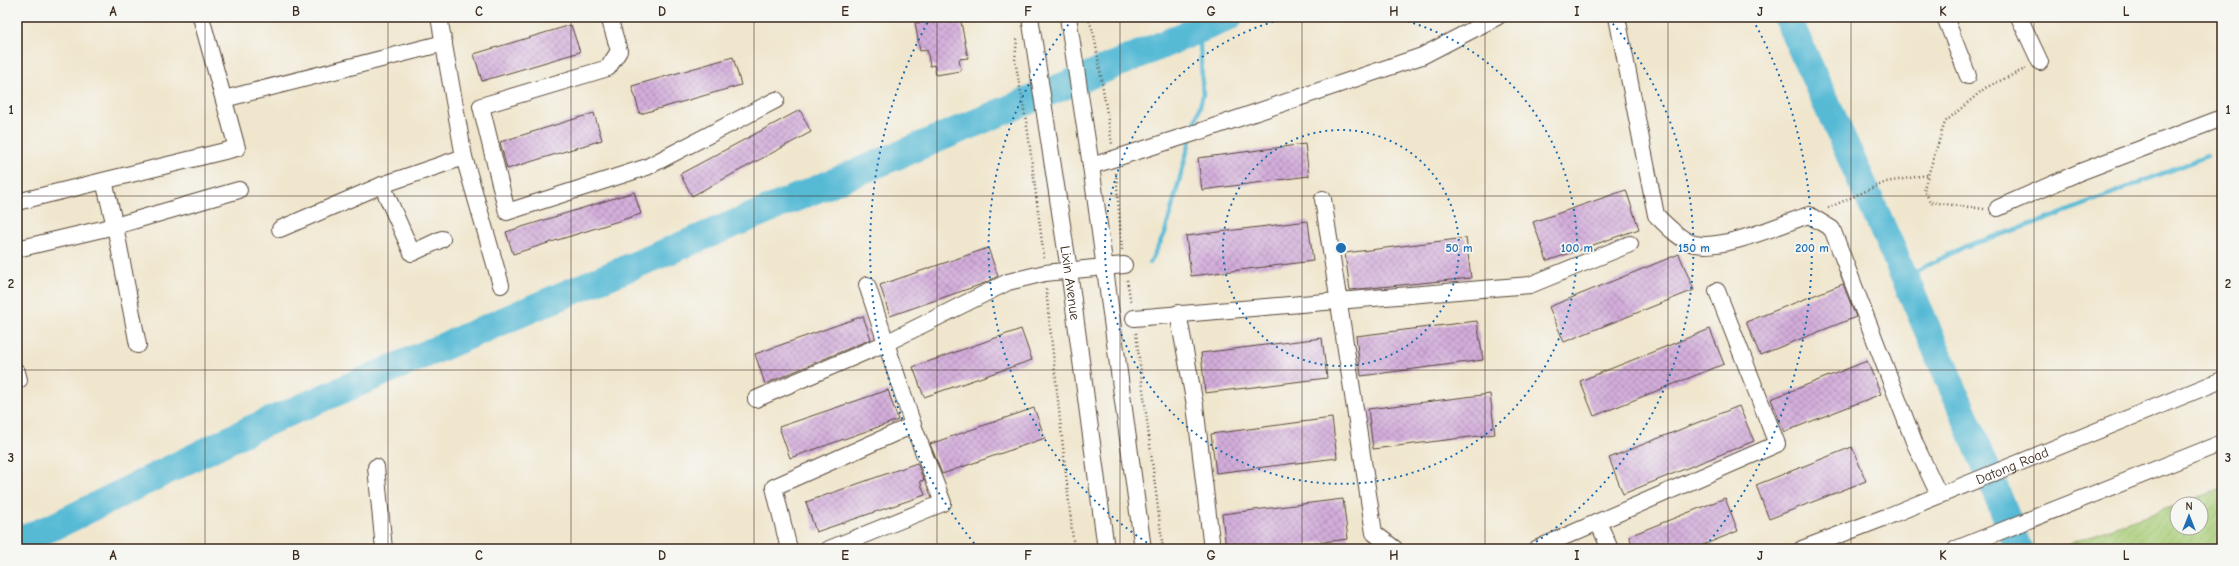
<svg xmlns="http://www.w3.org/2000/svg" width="2239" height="566" viewBox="0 0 2239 566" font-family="'Comic Neue',sans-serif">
  <defs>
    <pattern id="garden-furrows" width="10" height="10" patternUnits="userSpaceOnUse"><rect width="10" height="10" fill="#a7cc76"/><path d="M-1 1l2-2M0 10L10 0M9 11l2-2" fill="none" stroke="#91af66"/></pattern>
    <pattern id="building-cross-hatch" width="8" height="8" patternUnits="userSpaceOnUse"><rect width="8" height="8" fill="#d3addb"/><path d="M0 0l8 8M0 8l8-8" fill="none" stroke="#ac8db1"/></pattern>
  </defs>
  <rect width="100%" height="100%" fill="#f6f6f2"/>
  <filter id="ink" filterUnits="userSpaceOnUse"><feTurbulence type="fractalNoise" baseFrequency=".025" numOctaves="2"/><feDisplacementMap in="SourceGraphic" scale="8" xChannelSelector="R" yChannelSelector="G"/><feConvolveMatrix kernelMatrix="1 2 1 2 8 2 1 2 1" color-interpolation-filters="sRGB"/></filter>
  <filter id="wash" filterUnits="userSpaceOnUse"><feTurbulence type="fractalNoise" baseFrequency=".012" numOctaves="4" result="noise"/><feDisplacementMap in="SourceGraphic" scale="16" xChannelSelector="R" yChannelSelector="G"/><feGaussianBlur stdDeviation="0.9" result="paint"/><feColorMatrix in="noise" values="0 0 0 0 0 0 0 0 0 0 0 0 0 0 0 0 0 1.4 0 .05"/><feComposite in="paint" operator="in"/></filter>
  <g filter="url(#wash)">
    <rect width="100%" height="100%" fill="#f0e6cd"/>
    <path fill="url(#garden-furrows)" stroke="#717b4a" d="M 2222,489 L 2222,549 L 2054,549 L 2177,505 L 2177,528 L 2201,528 L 2201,504 L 2179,504 Z"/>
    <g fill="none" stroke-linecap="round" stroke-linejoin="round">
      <g stroke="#57bad5" stroke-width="4.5">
        <path d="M 1193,130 L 1203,95 L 1199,29"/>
        <path d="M 1150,263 L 1165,233 L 1191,137"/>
        <path d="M 1905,277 L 1964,247 L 2047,219 L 2207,156"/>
      </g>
      <g stroke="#57bad5" stroke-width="28">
        <path d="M 1787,17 C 1867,193 1948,369 2019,549"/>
        <path d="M 17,541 L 55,526 L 251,429 L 580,288 L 1229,17"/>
      </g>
    </g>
    <g id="blocks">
      <g fill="url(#building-cross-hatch)">
        <path d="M 947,17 L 960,17 L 968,58 L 959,59 L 961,71 L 936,75 L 934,65 L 930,66 L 927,50 L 920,51 L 915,23 Z"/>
        <path d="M 571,25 L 580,52 L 482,81 L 474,54 Z"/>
        <path d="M 733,57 L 741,85 L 640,114 L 632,86 Z"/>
        <path d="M 800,110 L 811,132 L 692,196 L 680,174 Z"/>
        <path d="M 594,113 L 602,140 L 507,169 L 500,142 Z"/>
        <path d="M 1305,144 L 1309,176 L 1202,190 L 1198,158 Z"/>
        <path d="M 1626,190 L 1639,229 L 1547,261 L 1533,222 Z"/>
        <path d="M 634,192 L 641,214 L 513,254 L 506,232 Z"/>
        <path d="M 1308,221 L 1313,261 L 1191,276 L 1186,236 Z"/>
        <path d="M 1466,238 L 1471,278 L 1350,290 L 1345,253 Z"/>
        <path d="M 988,248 L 998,276 L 985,283 L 890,316 L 880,285 Z"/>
        <path d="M 1679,254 L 1694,290 L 1564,342 L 1549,307 Z"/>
        <path d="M 1843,284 L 1856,317 L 1760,355 L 1746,322 Z"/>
        <path d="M 863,316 L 871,339 L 765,384 L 755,354 Z"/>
        <path d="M 1477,321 L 1483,360 L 1361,376 L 1356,336 Z"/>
        <path d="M 1021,329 L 1032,360 L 924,397 L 913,367 Z"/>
        <path d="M 1710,329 L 1724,364 L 1594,416 L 1580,381 Z"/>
        <path d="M 1322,338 L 1327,378 L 1205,393 L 1201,353 Z"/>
        <path d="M 1867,361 L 1881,394 L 1784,432 L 1771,399 Z"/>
        <path d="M 888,390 L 898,420 L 790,458 L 779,427 Z"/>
        <path d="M 1490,394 L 1495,434 L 1373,449 L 1368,409 Z"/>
        <path d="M 1739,406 L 1754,441 L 1623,494 L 1609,458 Z"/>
        <path d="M 1034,408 L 1045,438 L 942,474 L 930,444 Z"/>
        <path d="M 1332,418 L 1337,458 L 1216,473 L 1211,434 Z"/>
        <path d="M 1852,447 L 1866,481 L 1769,519 L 1756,485 Z"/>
        <path d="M 917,463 L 924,480 L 920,481 L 925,495 L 816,532 L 806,502 Z"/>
        <path d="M 1725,498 L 1738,531 L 1693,549 L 1634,549 L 1629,536 Z"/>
        <path d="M 1343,499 L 1348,539 L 1265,549 L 1226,549 L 1222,514 Z"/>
      </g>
    </g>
  </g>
  <g filter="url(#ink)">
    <use href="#blocks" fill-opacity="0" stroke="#564638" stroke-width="1"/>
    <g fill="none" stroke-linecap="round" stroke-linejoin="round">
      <g stroke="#564638" stroke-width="18">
        <g id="minor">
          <path d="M 439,17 L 464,157 L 501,285"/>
          <path d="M 609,17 L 619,51 L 608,68 L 481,106 L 507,212 L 647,167 L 776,100"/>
          <path id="s1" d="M 1030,17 L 1069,270 L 1106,549"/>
          <path d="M 1068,17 L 1091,166 L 1143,549"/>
          <path d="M 1617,17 L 1656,215 C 1665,224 1682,242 1695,244 C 1725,250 1779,225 1809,215 L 1832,229 L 1915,444 L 1939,495"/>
          <path d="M 1945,17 L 1968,76"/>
          <path d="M 2019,17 L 2040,62"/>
          <path d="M 224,99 L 444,43"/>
          <path d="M 1091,166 L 1204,130 L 1422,56 L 1497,17"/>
          <path d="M 104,181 L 115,226 L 138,345"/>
          <path d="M 382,185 L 412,253 L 442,239"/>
          <path d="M 1323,199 L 1374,533 L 1395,549"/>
          <path d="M 17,202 L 237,148 L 201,17"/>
          <path d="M 1998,208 L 2080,172 L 2222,118"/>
          <path d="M 280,229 L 382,185 L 464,157"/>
          <path d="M 17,249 L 115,226 L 239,190"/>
          <path d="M 1178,313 L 1195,405 L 1212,549"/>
          <path d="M 1134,318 L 1530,285 L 1630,244"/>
          <path d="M 17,372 L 19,380 L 17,381"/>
          <path d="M 756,399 L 886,343 L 1008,282 L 1045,273 L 1124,265"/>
          <path d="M 376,467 L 384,549"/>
          <path d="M 1598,522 L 1610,549"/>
          <path d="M 789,549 L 774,487 L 913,425 L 867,285"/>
          <path d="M 829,549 L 943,503 L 913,425"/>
          <path d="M 1536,549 L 1777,444 L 1717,291"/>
          <path id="s2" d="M 1802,549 L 1886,517 L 2222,380"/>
          <path d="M 1956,549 L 2222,443"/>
        </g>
      </g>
      <g stroke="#564638" stroke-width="2.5" stroke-dasharray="1 3" stroke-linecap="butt">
        <path d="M 1088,17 L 1094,34 L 1112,144"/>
        <path d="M 1017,39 L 1015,60 L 1028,132 L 1044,258"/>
        <path d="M 1116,173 L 1122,250"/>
        <path d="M 1828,208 L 1886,182 L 1927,175"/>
        <path d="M 1984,209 L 1930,202 L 1924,188 L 1945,122 L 1985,88 L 2027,68"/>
        <path d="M 1127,280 L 1131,303"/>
        <path d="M 1046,289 L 1074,549"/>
        <path d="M 1136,333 L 1163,549"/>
      </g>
      <use href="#minor" stroke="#fff" stroke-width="16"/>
    </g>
  </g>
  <path fill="none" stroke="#3b2a1e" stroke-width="1" stroke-opacity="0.55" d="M 205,17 L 205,549M 388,17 L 388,549M 571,17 L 571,549M 754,17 L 754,549M 937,17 L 937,549M 1120,17 L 1120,549M 1302,17 L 1302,549M 1485,17 L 1485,549M 1668,17 L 1668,549M 1851,17 L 1851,549M 2034,17 L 2034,549M 17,196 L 2222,196M 17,370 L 2222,370"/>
  <g fill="none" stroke="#1f6fb2" stroke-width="2" stroke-dasharray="2 4">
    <circle cx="1341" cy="248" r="118"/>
    <path d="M1390 17A236 236 0 1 1 1292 17"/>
    <path d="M1157 549A353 353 0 0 1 1073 19M1609 19A353 353 0 0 1 1525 549"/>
    <path d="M978 548A471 471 0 0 1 929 20M1753 20A471 471 0 0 1 1704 548"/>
  </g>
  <g text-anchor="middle" stroke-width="3.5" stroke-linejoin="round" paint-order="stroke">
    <g font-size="14" fill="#3b2a1e" stroke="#f6f6f2">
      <text dy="5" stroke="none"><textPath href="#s1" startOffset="269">Lixin Avenue</textPath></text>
      <text dy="5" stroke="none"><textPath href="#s2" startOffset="226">Datong Road</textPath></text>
    </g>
  </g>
  <circle cx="1341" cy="248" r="6" fill="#1f6fb2" stroke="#f6f6f2" stroke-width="2"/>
  <g font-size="12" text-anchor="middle" font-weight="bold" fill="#1f6fb2" stroke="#f6f6f2" stroke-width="3.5" stroke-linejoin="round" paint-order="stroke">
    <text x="1459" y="252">50 m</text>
    <text x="1577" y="252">100 m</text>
    <text x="1694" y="252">150 m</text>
    <text x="1812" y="252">200 m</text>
  </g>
  <rect width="2239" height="566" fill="none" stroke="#f6f6f2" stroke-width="44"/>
  <g transform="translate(2189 516)"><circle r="19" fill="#f6f6f2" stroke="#aba49d"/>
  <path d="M0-3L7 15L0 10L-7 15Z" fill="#1f6fb2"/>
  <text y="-6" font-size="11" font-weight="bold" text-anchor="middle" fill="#3b2a1e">N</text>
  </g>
  <rect x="22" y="22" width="2195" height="522" fill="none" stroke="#3b2a1e" stroke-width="1.5"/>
  <g font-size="13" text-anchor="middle" font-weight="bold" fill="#3b2a1e">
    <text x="113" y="16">A</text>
    <text x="296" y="16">B</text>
    <text x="479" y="16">C</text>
    <text x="662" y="16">D</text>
    <text x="845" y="16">E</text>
    <text x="1028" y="16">F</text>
    <text x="1211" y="16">G</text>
    <text x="1394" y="16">H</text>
    <text x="1577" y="16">I</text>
    <text x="1760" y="16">J</text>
    <text x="1943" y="16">K</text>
    <text x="2126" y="16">L</text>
    <text x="11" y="114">1</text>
    <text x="2228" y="114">1</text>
    <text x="11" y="288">2</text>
    <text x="2228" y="288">2</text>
    <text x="11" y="462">3</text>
    <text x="2228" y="462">3</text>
    <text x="113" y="560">A</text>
    <text x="296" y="560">B</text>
    <text x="479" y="560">C</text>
    <text x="662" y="560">D</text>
    <text x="845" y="560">E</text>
    <text x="1028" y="560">F</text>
    <text x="1211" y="560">G</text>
    <text x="1394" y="560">H</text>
    <text x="1577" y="560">I</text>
    <text x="1760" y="560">J</text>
    <text x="1943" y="560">K</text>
    <text x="2126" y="560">L</text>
  </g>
</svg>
